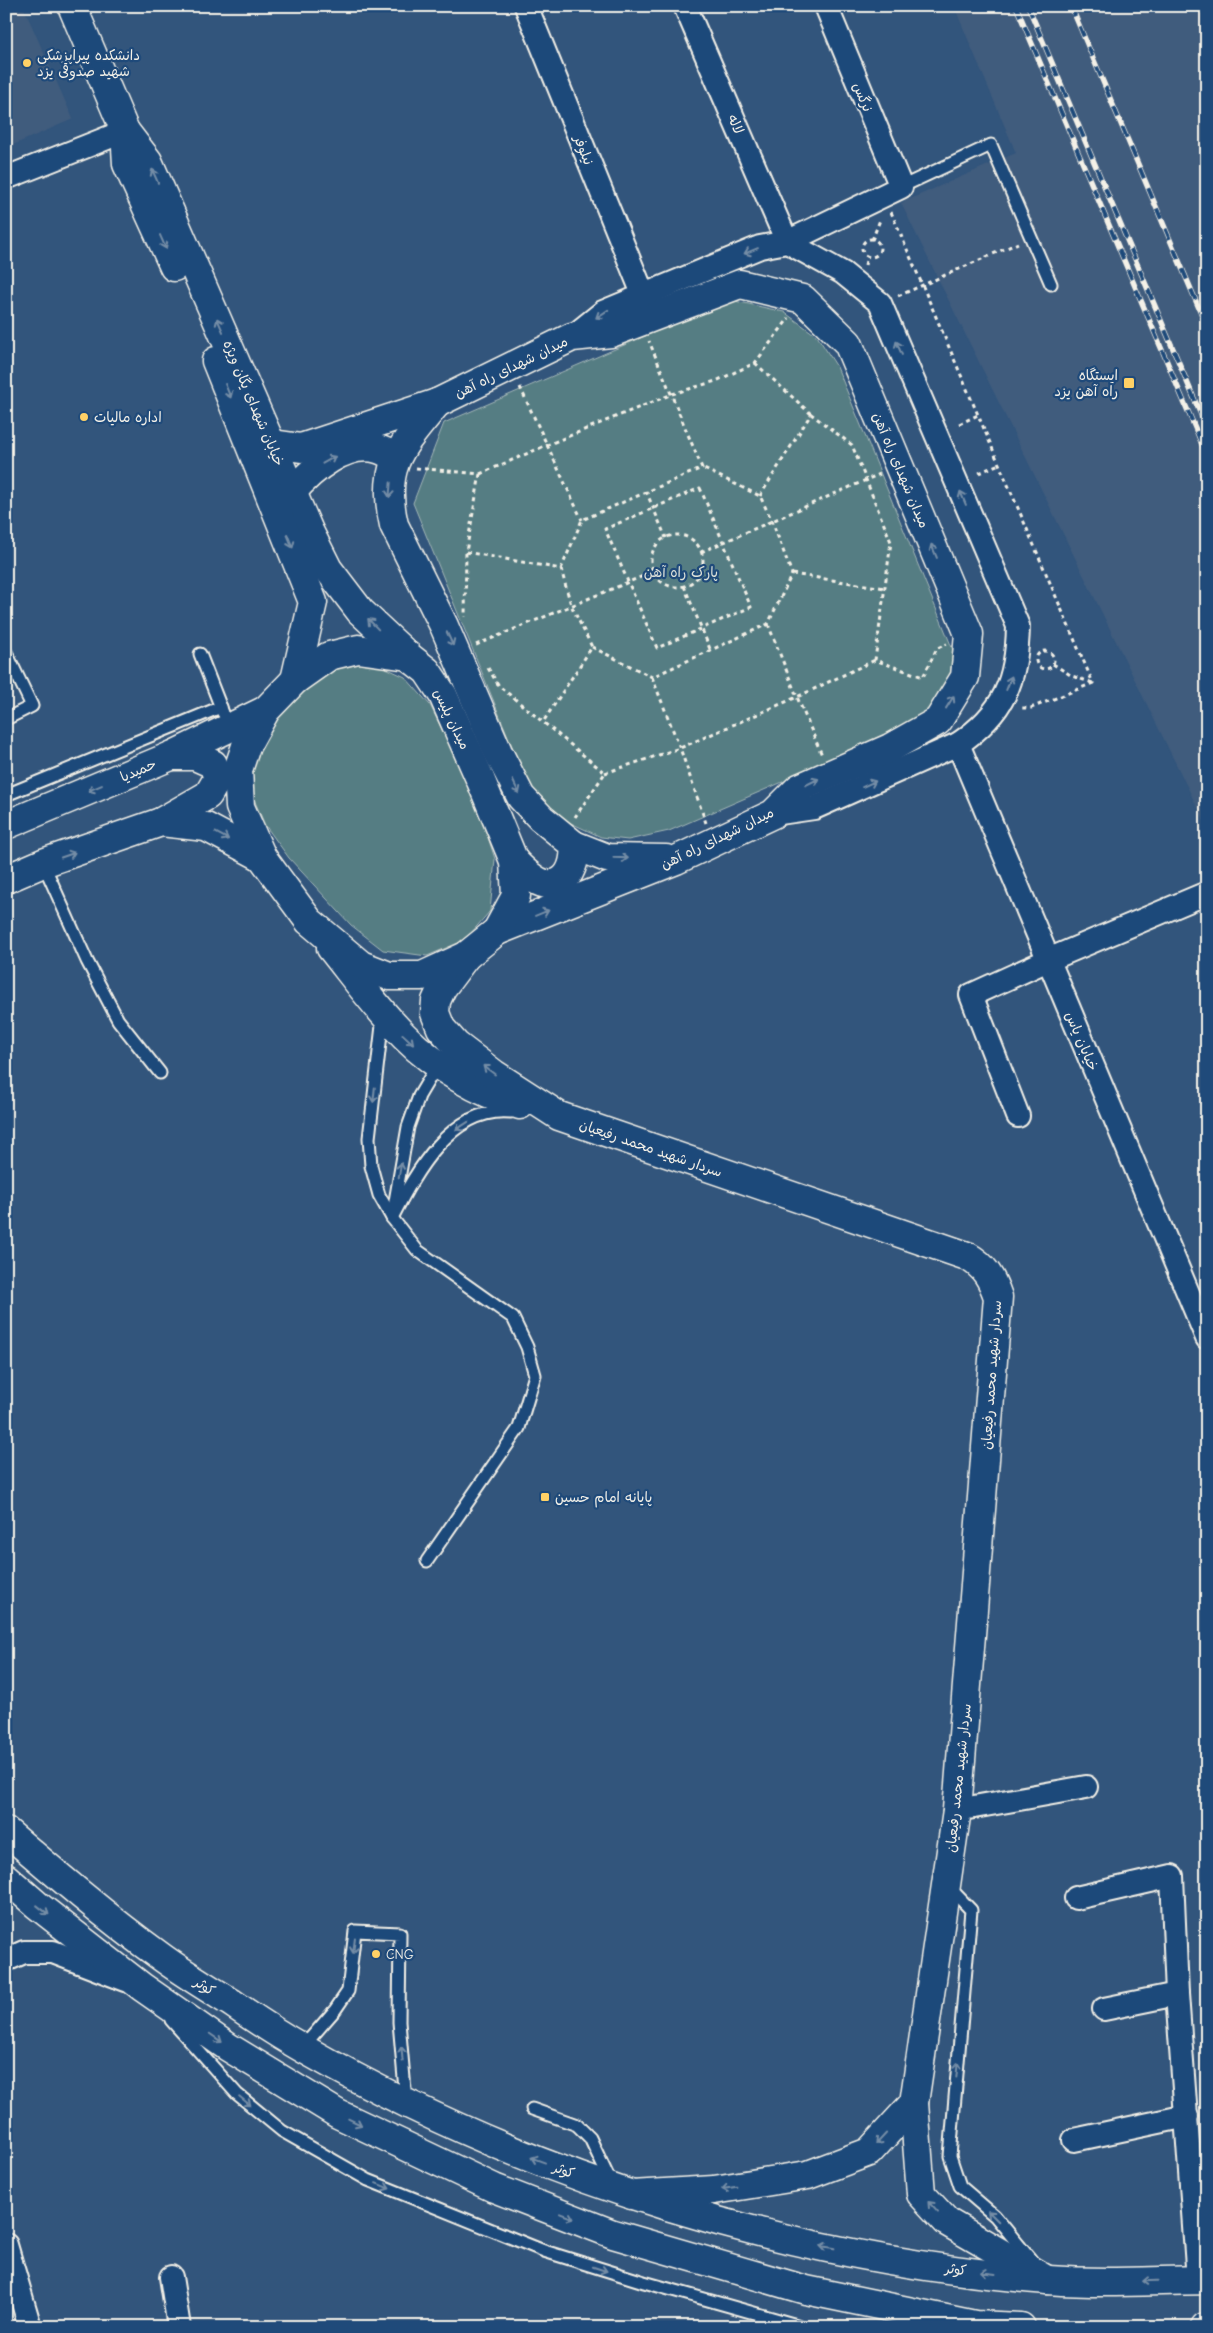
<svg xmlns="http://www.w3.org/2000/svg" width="1213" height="2333" viewBox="0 0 1213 2333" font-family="'Comic Neue','Playpen Sans Arabic',sans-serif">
  <rect width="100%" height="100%" fill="#32557c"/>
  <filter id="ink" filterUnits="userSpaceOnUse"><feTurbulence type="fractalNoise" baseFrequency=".02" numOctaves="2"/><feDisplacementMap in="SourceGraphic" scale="10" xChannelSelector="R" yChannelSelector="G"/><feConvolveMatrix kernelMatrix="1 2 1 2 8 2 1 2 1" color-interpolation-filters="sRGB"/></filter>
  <g filter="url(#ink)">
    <g fill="#405c7d">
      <path d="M 6,6 L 23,6 L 73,119 L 6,148 Z"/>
      <path d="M 954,6 L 1207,6 L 1207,827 L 901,203 L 1016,153 Z"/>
    </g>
    <g fill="#557d83" stroke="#a4b7b6">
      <path d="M 735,301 L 784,312 L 817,336 L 837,367 L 955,655 L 947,685 L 926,715 L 896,733 L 669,831 L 628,840 L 601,837 L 545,811 L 525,778 L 413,503 L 444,423 L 703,311 Z"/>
      <path d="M 369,660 L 405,677 L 430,705 L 475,797 L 495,859 L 490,911 L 465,940 L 427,956 L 383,950 L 351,925 L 289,858 L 265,825 L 250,790 L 257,751 L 285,707 L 328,667 Z"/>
    </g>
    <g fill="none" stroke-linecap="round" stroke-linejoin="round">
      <g stroke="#f4f1e8" stroke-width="15">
        <g id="service">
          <path d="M 901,187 L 991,145 L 1051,284"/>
          <path d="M 6,652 L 32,706 L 6,719"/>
          <path d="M 200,654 L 223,713"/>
          <path d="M 6,795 L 221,707"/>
          <path d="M 43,863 L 87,961 L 118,1020 L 160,1073"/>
          <path d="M 383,1017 L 369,1138 L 371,1166 L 379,1195 L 392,1218 L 417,1250 L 513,1318 L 527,1347 L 535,1375 L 519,1428 L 427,1561"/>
          <path d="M 394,1207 L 408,1127 L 419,1096 L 438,1064"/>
          <path d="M 392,1218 C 415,1173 451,1106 511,1112"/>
          <path d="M 948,1886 L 971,1910 L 950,2156 L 960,2186 L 995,2216 L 1032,2261"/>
          <path d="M 171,2020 L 237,2094 L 282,2131 L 368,2180 L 544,2251 L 644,2282 L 804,2327"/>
          <path d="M 302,2048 L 335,2010 L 348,1991 L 355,1931 L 400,1933 L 399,2022 L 406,2101"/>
          <path d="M 532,2109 L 577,2125 L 590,2138 L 612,2185"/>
        </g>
      </g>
      <g stroke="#f4f1e8" stroke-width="26">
        <g id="minor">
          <path d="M 526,6 L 643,294"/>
          <path d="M 685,6 L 787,242 L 901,187 L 826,6"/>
          <path d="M 6,178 L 125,131"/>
          <path d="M 572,337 L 603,312 L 760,247 L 787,242 L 843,273 L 880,303 L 1018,626 C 1017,681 1004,713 958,744 L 814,808 L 773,814"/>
          <path d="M 958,744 L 1207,1338"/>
          <path d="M 1018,1116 L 971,995 L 1048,960 L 1207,893"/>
          <path d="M 957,1810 L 1086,1787"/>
          <path d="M 1076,1898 L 1172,1876 L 1177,1994 L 1198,2280"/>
          <path d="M 6,1960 L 24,1952 L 53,1952 L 126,1980"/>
          <path d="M 1104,2009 L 1177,1994"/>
          <path d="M 1074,2140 L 1187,2116"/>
          <path d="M 6,2245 L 30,2327"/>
          <path d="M 171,2277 L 179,2327"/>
        </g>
      </g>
      <g stroke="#f4f1e8" stroke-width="31">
        <g id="tertiary">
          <path d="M 72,6 L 125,131 L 148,161 L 309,531 L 328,569 L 360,611 L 408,656"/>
          <path d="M 125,131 L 127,164 L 174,267"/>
          <path d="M 216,361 L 313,602 L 295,680"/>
          <path d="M 331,948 C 355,978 378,1010 405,1037 C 435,1067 479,1093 520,1105"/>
          <path d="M 466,956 L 442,988 L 436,1001 L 435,1013 L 441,1028 L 456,1045 L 494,1074 L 559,1116 L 967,1256 C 985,1266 992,1279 998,1297 L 957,1810 L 914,2103 L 921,2194 L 947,2222 L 1047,2280"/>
          <path d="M 632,2195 L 714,2190 L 808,2175 L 869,2152 L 914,2103"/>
        </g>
      </g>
      <g stroke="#f4f1e8" stroke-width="31">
        <g id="secondary">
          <path d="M 437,403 C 402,446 380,465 394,525 L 444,626 L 498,752 L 521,797 L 541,818 L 574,845 C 576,862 569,887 546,884 C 534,882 522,869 514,861"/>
          <path d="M 273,444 L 301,448 L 437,403 L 572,337 L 611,333 L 740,284 L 803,299 L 848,343 L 969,634 L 965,677 L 938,721 L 890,748 L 799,788 L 773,814 L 676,860 L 497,931"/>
          <path d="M 292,492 C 311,470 346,440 378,449 C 384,451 390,454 396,457"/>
          <path d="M 358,649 L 408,656 L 427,671 L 443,695 L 481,781 L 514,861 L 516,896 L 497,931 L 466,956 L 422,976 L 389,976 L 361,965 L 309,921 L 262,857 L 240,807 L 238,770 L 246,746 L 266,710 L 295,680 L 329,656 Z"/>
          <path d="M 161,822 L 208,795 L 218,778 L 213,764 L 195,756 L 171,756"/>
          <path d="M 6,825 L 171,756 L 266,710"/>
          <path d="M 574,845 L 607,858 L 666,859"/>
          <path d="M 6,879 L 43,863 L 161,822 L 206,827 L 262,857"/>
        </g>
      </g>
      <g stroke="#f4f1e8" stroke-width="31">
        <g id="primary">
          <path d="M 6,1831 C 56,1874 106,1917 160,1956 C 183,1973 208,1988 232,2003 C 255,2019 279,2035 304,2049 C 528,2177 791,2260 1048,2280 C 1101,2284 1154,2281 1207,2280"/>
          <path d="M 6,1878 L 37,1905 L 142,1987 L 228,2047 L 338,2114 L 494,2188 L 613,2234 L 806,2290 L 975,2325 L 1021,2327"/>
          <path d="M 1205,2327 L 1207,2327"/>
        </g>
      </g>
      <g stroke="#f4f1e8" stroke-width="3" stroke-dasharray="4 4" stroke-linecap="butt">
        <path d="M 891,212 L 1093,683 L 1031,708 L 1019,708"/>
        <circle cx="871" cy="248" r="9"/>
        <path d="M 872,240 L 880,220"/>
        <path d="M 865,265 L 867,256"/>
        <path d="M 898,296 L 1018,243"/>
        <path d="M 755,363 L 811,414"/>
        <path d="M 520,387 L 582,520"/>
        <path d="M 959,424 L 978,415"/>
        <path d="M 416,468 L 480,474 L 466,552 L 465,617"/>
        <path d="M 979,473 L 999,464"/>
        <path d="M 480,474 L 547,445 L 672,394 L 716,381 L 755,363 L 789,318"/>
        <path d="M 700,488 L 751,607 L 657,648 L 605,529 Z"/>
        <path d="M 646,491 L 666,538"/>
        <path d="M 760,496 L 811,414 L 852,445 L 891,542 L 875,660 L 923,677 L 937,648 L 947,644"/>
        <circle cx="677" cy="561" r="26"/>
        <path d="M 466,552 L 561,569 L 571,605 L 592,647 L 543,722"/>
        <path d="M 701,552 L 880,474"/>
        <path d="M 561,569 L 582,520 L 702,468 L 649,341"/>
        <path d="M 792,574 L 885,588"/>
        <path d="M 684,586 L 710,649"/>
        <path d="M 768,624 L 797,697 L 875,660"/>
        <path d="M 476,645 L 653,572"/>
        <path d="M 592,647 L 652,677 L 768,624 L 792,574 L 772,521 L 760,496 L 702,468"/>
        <circle cx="1045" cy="660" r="9"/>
        <path d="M 1053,664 L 1072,676 L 1093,683"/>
        <path d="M 488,668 L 499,686 L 605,773 L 575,817"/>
        <path d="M 652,677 L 680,748 L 706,823"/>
        <path d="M 605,773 L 680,748 L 797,697 L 822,755"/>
      </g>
      <use href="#service" stroke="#1f4a7a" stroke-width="11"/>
      <use href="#minor" stroke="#1f4a7a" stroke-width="22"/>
      <use href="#tertiary" stroke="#1f4a7a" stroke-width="28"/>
      <use href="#secondary" stroke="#1f4a7a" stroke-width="28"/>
      <use href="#primary" stroke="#1f4a7a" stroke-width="28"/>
      <g stroke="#f4f1e8" stroke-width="5.5">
        <g id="rail">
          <path d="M 1016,6 L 1207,456"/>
          <path d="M 1028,6 L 1207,429"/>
          <path d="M 1071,6 L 1207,327"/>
        </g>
      </g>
      <use href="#rail" stroke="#1f4a7a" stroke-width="4" stroke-dasharray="11" stroke-linecap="butt"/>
    </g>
    <defs><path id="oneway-shaft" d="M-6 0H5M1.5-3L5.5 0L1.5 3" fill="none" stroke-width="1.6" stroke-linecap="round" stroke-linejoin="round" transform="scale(1.25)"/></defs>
    <g stroke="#748da6">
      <use href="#oneway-shaft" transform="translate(155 176) rotate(-114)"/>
      <use href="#oneway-shaft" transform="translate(163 242) rotate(66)"/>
      <use href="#oneway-shaft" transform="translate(751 251) rotate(158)"/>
      <use href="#oneway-shaft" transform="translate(602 314) rotate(146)"/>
      <use href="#oneway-shaft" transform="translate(220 325) rotate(-114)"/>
      <use href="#oneway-shaft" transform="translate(899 348) rotate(-113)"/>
      <use href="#oneway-shaft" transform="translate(228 391) rotate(68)"/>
      <use href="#oneway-shaft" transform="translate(329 460) rotate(-29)"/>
      <use href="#oneway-shaft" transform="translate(390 490) rotate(95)"/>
      <use href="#oneway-shaft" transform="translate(963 498) rotate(-113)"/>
      <use href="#oneway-shaft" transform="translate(290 541) rotate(68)"/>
      <use href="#oneway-shaft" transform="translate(934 551) rotate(-113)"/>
      <use href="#oneway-shaft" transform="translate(373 624) rotate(-134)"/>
      <use href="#oneway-shaft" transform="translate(450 639) rotate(65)"/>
      <use href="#oneway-shaft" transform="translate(1009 683) rotate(-69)"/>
      <use href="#oneway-shaft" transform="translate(950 702) rotate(-58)"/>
      <use href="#oneway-shaft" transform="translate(812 782) rotate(-26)"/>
      <use href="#oneway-shaft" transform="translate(869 784) rotate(-24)"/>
      <use href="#oneway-shaft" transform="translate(516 787) rotate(64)"/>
      <use href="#oneway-shaft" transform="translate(95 788) rotate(157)"/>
      <use href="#oneway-shaft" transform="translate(222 836) rotate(28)"/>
      <use href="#oneway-shaft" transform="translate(68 855) rotate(-19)"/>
      <use href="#oneway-shaft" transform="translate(621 858) rotate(2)"/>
      <use href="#oneway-shaft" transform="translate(542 913) rotate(-22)"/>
      <use href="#oneway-shaft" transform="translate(408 1039) rotate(42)"/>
      <use href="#oneway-shaft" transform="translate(489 1070) rotate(-143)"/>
      <use href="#oneway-shaft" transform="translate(374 1095) rotate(96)"/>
      <use href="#oneway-shaft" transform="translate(462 1126) rotate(147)"/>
      <use href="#oneway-shaft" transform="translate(400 1170) rotate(-80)"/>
      <use href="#oneway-shaft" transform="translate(43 1910) rotate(38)"/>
      <use href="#oneway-shaft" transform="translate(354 1946) rotate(97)"/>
      <use href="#oneway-shaft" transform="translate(216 2038) rotate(35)"/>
      <use href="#oneway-shaft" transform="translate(402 2054) rotate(-95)"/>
      <use href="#oneway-shaft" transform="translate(957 2070) rotate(-85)"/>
      <use href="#oneway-shaft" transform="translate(245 2101) rotate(39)"/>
      <use href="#oneway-shaft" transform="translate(355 2122) rotate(26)"/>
      <use href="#oneway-shaft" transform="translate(881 2139) rotate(133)"/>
      <use href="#oneway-shaft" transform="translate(538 2160) rotate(-160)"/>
      <use href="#oneway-shaft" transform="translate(383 2186) rotate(22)"/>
      <use href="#oneway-shaft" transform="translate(729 2188) rotate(171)"/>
      <use href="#oneway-shaft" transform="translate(933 2207) rotate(-132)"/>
      <use href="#oneway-shaft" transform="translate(567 2216) rotate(21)"/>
      <use href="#oneway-shaft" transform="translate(993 2216) rotate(-135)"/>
      <use href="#oneway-shaft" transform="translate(827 2247) rotate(-170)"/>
      <use href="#oneway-shaft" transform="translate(600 2269) rotate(18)"/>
      <use href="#oneway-shaft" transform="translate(988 2273) rotate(-173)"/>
      <use href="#oneway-shaft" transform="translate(1150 2281) rotate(178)"/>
    </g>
  </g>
  <g fill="#ffd166" stroke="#1f4a7a" stroke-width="2">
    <circle cx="27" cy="63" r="5"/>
    <rect x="1123" y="377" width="12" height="12" rx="2.5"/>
    <circle cx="84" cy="417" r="5"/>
    <rect x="540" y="1492" width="10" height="10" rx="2.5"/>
    <circle cx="376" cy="1954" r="5"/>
  </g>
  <g text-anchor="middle" stroke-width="4.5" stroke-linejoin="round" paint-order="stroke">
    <g font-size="14" fill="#f4f1e8" stroke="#1f4a7a" text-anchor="start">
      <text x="37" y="60">دانشکده پیراپزشکی<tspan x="37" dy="16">شهید صدوقی یزد</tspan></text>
      <text x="1118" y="380" text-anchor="end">ایستگاه<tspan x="1118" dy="16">راه آهن یزد</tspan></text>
      <text x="94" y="422">اداره مالیات</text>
      <text x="555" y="1502">پایانه امام حسین</text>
      <text x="386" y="1959">CNG</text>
    </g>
    <g font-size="14" fill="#f4f1e8" stroke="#1f4a7a">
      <text transform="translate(863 97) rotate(67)" y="5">نرگس</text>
      <text transform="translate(736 124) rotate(67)" y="5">لاله</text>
      <text transform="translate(584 150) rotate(68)" y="5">نیلوفر</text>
      <text transform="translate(511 367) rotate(-26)" y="5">میدان شهدای راه آهن</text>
      <text transform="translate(254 403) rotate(67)" y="5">خیابان شهدای یگان ویژه</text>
      <text transform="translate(901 470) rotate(67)" y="5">میدان شهدای راه آهن</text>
      <text transform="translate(452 719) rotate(64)" y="5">میدان پلیس</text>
      <text transform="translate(138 770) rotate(-23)" y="5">حمیدیا</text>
      <text transform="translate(717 838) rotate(-26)" y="5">میدان شهدای راه آهن</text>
      <text transform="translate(1082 1041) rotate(67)" y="5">خیابان یاس</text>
      <text transform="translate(651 1148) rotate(19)" y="5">سردار شهید محمد رفیعیان</text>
      <text transform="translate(991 1375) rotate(-86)" y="5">سردار شهید محمد رفیعیان</text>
      <text transform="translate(958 1778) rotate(-84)" y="5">سردار شهید محمد رفیعیان</text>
      <text transform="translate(205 1986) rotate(33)" y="5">کوثر</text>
      <text transform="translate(564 2170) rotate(20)" y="5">کوثر</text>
      <text transform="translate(956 2269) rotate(7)" y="5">کوثر</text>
    </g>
    <g font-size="14" fill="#dce0d9" stroke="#1f4a7a">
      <text x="681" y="577">پارک راه آهن</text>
    </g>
  </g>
  <rect width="1213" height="2333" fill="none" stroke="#1f4a7a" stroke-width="25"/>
  <rect x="12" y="12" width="1188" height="2308" fill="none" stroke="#f4f1e8" stroke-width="2" filter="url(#ink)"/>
</svg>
